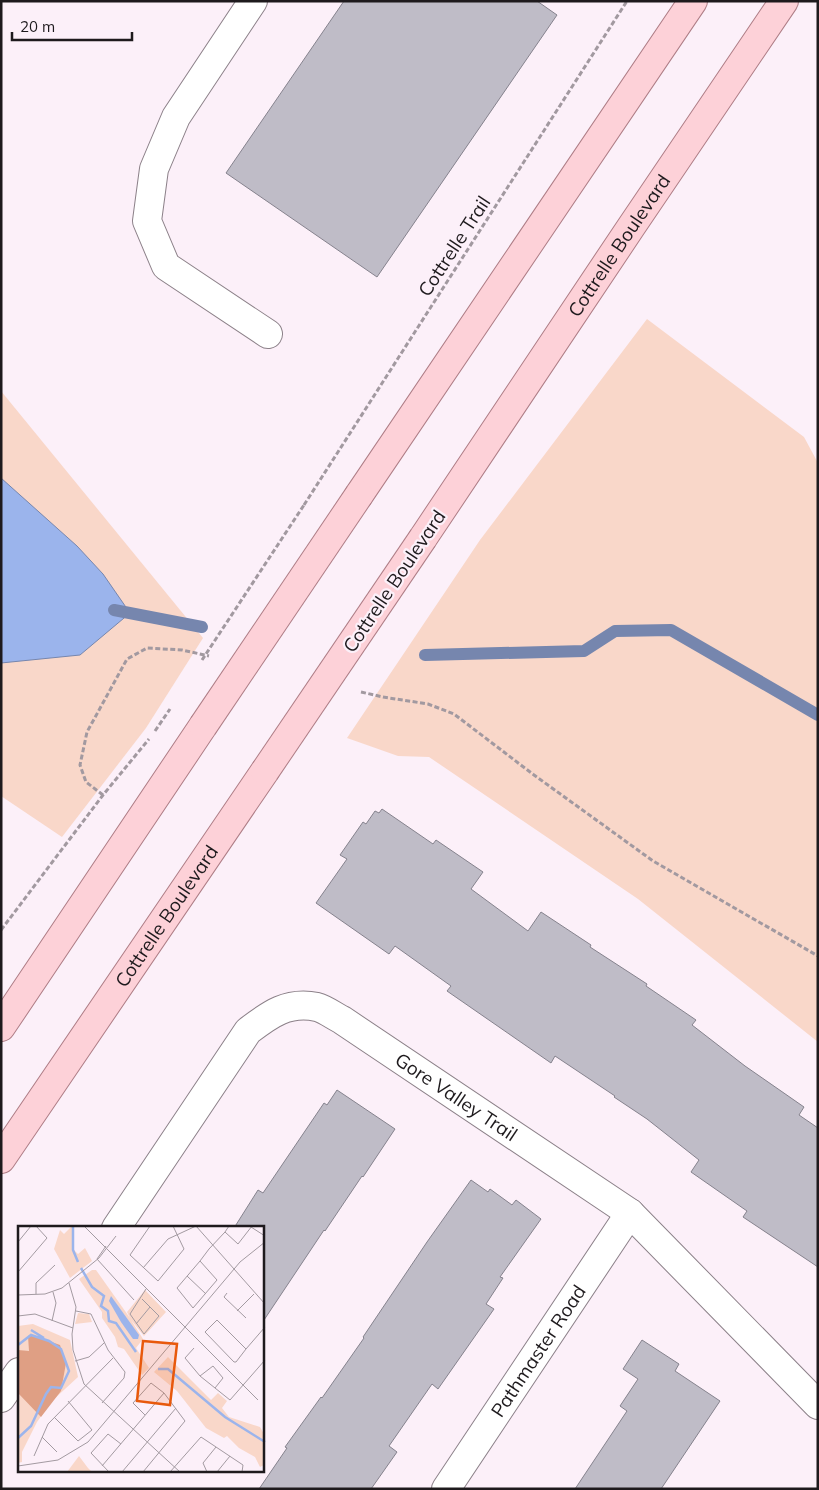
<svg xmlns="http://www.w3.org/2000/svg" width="819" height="1490" viewBox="0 0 819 1490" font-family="Mulish,sans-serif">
  <rect width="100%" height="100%" fill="#fcf0f9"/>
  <g fill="#f9d7c9">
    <path d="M 647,319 L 804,437 L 818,463 L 818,1042 L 638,899 L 429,757 L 398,756 L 347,738 L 480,540 Z"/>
    <path d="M 1,391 L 203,638 L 146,728 L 62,837 L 1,796 Z"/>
  </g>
  <path fill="#9bb4ec" stroke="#7686ae" d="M 1,478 L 77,546 L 103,574 L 130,613 L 80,655 L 1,663 Z"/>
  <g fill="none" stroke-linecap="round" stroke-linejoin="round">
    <g stroke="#7686ae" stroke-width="12">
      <path d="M 114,610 L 202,627"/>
      <path d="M 425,655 L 584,651 L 615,631 L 671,630 L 818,715"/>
    </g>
  </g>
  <g fill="#bfbcc7" stroke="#85828d">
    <path d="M 344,1 L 537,1 L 557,15 L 377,277 L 226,173 Z"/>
    <path d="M 382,809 L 433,844 L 436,840 L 483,872 L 471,889 L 528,931 L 541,912 L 591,945 L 590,947 L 647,984 L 646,986 L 696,1020 L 692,1025 L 745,1066 L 804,1107 L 799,1115 L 818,1128 L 818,1267 L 743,1217 L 747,1211 L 691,1172 L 699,1160 L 647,1119 L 614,1097 L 615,1096 L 555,1056 L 551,1063 L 447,991 L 451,986 L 395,946 L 389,954 L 316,903 L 347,859 L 340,855 L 363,822 L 366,824 L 375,811 L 379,813 Z"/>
    <path d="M 337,1090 L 395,1129 L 363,1177 L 362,1176 L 325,1231 L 324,1230 L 262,1323 L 262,1228 L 234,1228 L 258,1190 L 263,1193 L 324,1103 L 327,1105 Z"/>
    <path d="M 471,1180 L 488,1192 L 490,1189 L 512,1205 L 516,1200 L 541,1219 L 500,1277 L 503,1278 L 486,1304 L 494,1309 L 438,1389 L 432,1384 L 389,1446 L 397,1452 L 371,1489 L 259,1489 L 287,1448 L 285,1447 L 321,1397 L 322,1398 L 364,1338 L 363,1337 L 427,1242 Z"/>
    <path d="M 642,1340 L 679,1364 L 675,1371 L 720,1401 L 661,1489 L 575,1489 L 627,1411 L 620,1406 L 638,1379 L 623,1369 Z"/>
  </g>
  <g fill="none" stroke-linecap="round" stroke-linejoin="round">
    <g stroke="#8c8189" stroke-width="30">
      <g id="minor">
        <path d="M 253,1 L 176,117 L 154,169 L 147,221 L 166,266 L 268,334"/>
        <path id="s1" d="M 116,1228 L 248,1031 C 270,1014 288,1001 317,1007 C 325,1009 334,1016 342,1020 L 630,1213 L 818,1405"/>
        <path d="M 1,1398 L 19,1372"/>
        <path id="s2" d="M 446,1489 L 630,1213"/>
      </g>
    </g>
    <g stroke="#ae7d86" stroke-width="30">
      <g id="major">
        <path d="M 359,495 L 693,1"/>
        <path id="s3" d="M 423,538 L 631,227 L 784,1"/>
        <path d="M 1,1027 L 203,726"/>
        <path id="s4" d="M 1,1159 L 265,771"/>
      </g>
    </g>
    <g stroke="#a299a0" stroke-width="3" stroke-dasharray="5 2.5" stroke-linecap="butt">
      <path d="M 304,505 L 627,1"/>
      <path d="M 361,692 L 383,697 L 428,704 L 454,714 L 534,775 L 653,861 L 818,956"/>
      <path d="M 103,795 L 86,782 L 80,765 L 87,732 L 127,659 L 147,648 L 182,650 L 209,656"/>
      <path d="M 1,930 L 103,795 L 149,739"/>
    </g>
    <use href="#minor" stroke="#fff" stroke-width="28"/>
    <use href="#major" stroke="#fdd1d8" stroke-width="28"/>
    <g stroke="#ae7d86" stroke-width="30" stroke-linecap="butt">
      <g id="major-bridge">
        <path d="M 203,726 L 359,495"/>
        <path d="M 265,771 L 423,538"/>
      </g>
    </g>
    <g stroke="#a299a0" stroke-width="3" stroke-dasharray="5 2.5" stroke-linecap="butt">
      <path d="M 202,660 L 304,505"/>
      <path d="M 155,731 L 170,709"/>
    </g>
    <use href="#major-bridge" stroke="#fdd1d8" stroke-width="28"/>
  </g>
  <g text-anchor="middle" stroke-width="4.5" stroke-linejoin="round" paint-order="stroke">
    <g font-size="19" fill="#1e1a1d" stroke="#fcf0f9">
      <text dy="7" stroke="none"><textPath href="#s3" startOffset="352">Cottrelle Boulevard</textPath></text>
      <text transform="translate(454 246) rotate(-57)" y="7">Cottrelle Trail</text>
      <text transform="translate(394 581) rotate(-56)" y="7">Cottrelle Boulevard</text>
      <text dy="7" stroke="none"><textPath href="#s4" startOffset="294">Cottrelle Boulevard</textPath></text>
      <text dy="7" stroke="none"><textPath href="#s1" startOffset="479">Gore Valley Trail</textPath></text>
      <text dy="7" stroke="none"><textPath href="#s2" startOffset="166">Pathmaster Road</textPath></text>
    </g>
  </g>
  <g transform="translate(18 1226)">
    <rect width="246" height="246" fill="#fcf0f9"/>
    <path d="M 54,0 L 55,23 L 60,28 L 67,22 L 74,35 L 52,52 L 36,23 L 42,4 L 46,8 ZM 74,44 L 78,44 L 112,92 L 109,86 L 127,64 L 148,86 L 126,110 L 113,94 L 125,113 L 118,122 L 131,142 L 124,149 L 106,123 L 100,121 L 97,111 L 84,92 L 84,86 L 61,53 ZM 60,87 L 71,88 L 74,96 L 57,98 ZM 15,98 L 52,114 L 60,151 L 34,175 L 19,196 L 4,226 L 4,236 L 0,237 L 0,100 ZM 150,131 L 193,174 L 200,167 L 209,175 L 204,182 L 211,191 L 242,201 L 246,208 L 246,239 L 242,241 L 237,231 L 221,222 L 209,210 L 206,212 L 188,202 L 159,165 L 136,146 ZM 61,230 L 70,242 L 74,246 L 49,246 Z" fill="#f9d7c9"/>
    <path d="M 14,109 L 42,119 L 48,137 L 43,165 L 23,191 L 0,167 L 0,124 L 11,125 L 10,110 Z" fill="#df9f84"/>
    <path d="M 93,70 L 121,109 L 120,113 L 115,113 L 103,96 L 91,75 Z" fill="#9bb4ec"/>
    <path fill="none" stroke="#9bb4ec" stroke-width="2.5" d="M 55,0 L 55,24 L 60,36M 63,42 L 74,61 L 86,70 L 83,80 L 90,85 L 91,95 L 98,97 L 118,126M 13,104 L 26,112M 0,119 L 13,109 L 31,115 L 43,123 L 51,145 L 43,162 L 33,161 L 28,168 L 13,200 L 0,212M 140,143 L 150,143 L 207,191 L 247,216"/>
    <path fill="none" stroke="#a39aa1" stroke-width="1" d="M 66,0 L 240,174M 132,0 L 112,29 L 140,55 L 166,23 L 155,0M 178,0 L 247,78M 233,1 L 247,10M 207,6 L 220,18 L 234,0M 0,16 L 13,0M 79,33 L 116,74M 79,33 L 88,20M 182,35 L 199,54 L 175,82 L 159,62 L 182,35 L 191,23 L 207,6 L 211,0M 125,42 L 150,13 L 178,0M 0,46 L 29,12 L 18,0M 169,50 L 188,68M 51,57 L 58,81 L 54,108 L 55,124 L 66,158 L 162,246M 209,67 L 206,71 L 228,92M 18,68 L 18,57 L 37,39M 0,69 L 27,68 L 44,62 L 81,32 L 98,10M 124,73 L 141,90 L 126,108 L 112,88 L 128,63M 58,85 L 73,88 L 90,124 L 107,146 L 106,152 L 84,177M 219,85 L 236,68M 0,90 L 17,88 L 55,102M 34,95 L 38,77 L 35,66M 118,98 L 132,81M 176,122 L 167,132 L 182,150 L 212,174 L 247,134M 228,123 L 199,94 L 187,106 L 216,136 L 218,136 L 228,123 L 247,101M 57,135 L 71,131 L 86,117M 182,150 L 195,140 L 205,152 L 197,162M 36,191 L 60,215 L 74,204 L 50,175M 24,211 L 39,226M 16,230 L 30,198 L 95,132M 0,240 L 40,234 L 70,216 L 222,36 L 247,16M 84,240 L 146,167M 91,246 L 73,227 L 90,208 L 103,218M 104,246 L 158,182M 125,246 L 167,195 L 146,167 L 133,157 L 115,177 L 127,189M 152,246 L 183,211 L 225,239 L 224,246M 189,246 L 185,237 L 198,221M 199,246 L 212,230"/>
    <path fill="#e8590c" fill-opacity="0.15" stroke="#e8590c" stroke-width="2.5" d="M 125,115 L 159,118 L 152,179 L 119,175 Z"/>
    <rect width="246" height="246" fill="none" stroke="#1e1a1d" stroke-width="2.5"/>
  </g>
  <rect width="819" height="1490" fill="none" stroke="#1e1a1d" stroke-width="5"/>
  <path d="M12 32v8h120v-8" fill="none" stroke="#1e1a1d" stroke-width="2.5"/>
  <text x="20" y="32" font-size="15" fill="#1e1a1d" stroke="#fcf0f9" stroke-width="4" paint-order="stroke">20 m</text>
</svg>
